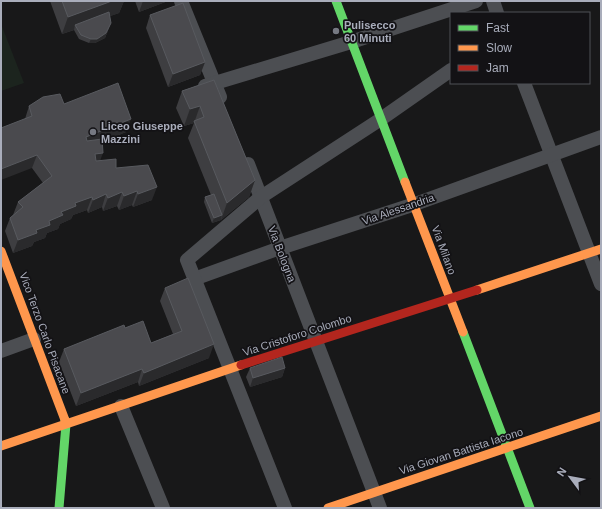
<svg xmlns="http://www.w3.org/2000/svg" width="602" height="509" viewBox="0 0 602 509" font-family="Helvetica,sans-serif">
  <rect width="100%" height="100%" fill="#181819"/>
  <path fill="#1c241e" d="M 1,24 L 24,83 L 1,91 Z"/>
  <g fill="none" stroke-linecap="round" stroke-linejoin="round">
    <g stroke="#4c4e52" stroke-width="14">
      <path d="M 181,1 L 220,97"/>
      <path d="M 493,1 L 497,13"/>
      <path d="M 524,83 L 601,284"/>
      <path d="M 205,86 L 351,42 L 476,1"/>
      <path d="M 248,164 L 380,508"/>
      <path d="M 194,279 L 280,248 L 415,204 L 601,137"/>
      <path d="M 1,351 L 34,339"/>
      <path d="M 121,406 L 163,508"/>
      <path d="M 285,508 L 187,260 L 261,197 L 381,119 L 451,70"/>
    </g>
    <g stroke="#63d668" stroke-width="9">
      <path d="M 336,1 L 405,182"/>
      <path d="M 463,332 L 530,508"/>
      <path d="M 59,508 L 66,424 L 65,420"/>
    </g>
    <g stroke="#ff974d" stroke-width="9">
      <path d="M 405,182 L 463,332"/>
      <path d="M 1,251 L 65,420"/>
      <path d="M 477,290 L 601,249"/>
      <path d="M 1,446 L 241,365"/>
      <path d="M 328,508 L 601,416"/>
    </g>
    <path stroke="#b3261e" stroke-width="9" d="M 241,365 L 477,290"/>
  </g>
  <g fill="#3e3e41">
    <path d="M 50,1 L 124,1 L 119,13 L 110,16 L 109,28 L 105,38 L 95,43 L 89,43 L 79,39 L 74,30 L 62,34 Z"/>
    <path d="M 135,1 L 168,1 L 139,12 Z"/>
    <path d="M 150,15 L 205,62 L 200,75 L 168,87 L 146,28 Z"/>
    <path d="M 214,80 L 255,180 L 249,197 L 221,220 L 212,223 L 204,202 L 205,197 L 211,195 L 188,138 L 194,123 L 184,126 L 176,108 L 182,91 Z"/>
    <path d="M 64,104 L 126,132 L 102,142 L 100,161 L 116,168 L 152,200 L 133,207 L 132,205 L 119,210 L 117,206 L 103,211 L 102,207 L 88,213 L 87,210 L 73,215 L 71,219 L 60,224 L 58,229 L 47,233 L 45,238 L 34,242 L 32,246 L 13,253 L 5,231 L 10,218 L 13,215 L 18,202 L 43,183 L 32,168 L 25,119 L 29,106 Z"/>
    <path d="M 165,288 L 209,358 L 139,386 L 138,382 L 76,406 L 59,362 L 64,349 L 125,328 L 151,343 L 173,334 L 160,301 Z"/>
    <path d="M 250,368 L 285,368 L 282,377 L 250,387 L 246,377 Z"/>
  </g>
  <g fill="#2a2a2c">
    <path d="M 112,1 L 124,1 L 119,13 L 77,28 L 75,25 L 74,30 L 62,34 L 68,17 Z"/>
    <path d="M 143,1 L 168,1 L 139,12 Z"/>
    <path d="M 111,23 L 105,38 L 95,43 L 89,43 L 91,39 Z"/>
    <path d="M 205,62 L 200,75 L 168,87 L 173,74 Z"/>
    <path d="M 200,106 L 194,123 L 184,126 L 190,109 Z"/>
    <path d="M 131,119 L 126,132 L 81,150 L 86,137 Z"/>
    <path d="M 103,153 L 98,166 L 90,167 L 95,154 Z"/>
    <path d="M 37,155 L 32,168 L 1,180 L 1,169 Z"/>
    <path d="M 255,180 L 249,197 L 221,220 L 227,203 Z"/>
    <path d="M 157,187 L 152,200 L 133,207 L 138,194 Z"/>
    <path d="M 137,191 L 132,205 L 119,210 L 124,196 Z"/>
    <path d="M 122,192 L 117,206 L 103,211 L 108,198 Z"/>
    <path d="M 106,194 L 102,207 L 88,213 L 93,200 Z"/>
    <path d="M 92,197 L 87,210 L 73,215 L 71,219 L 60,224 L 58,229 L 47,233 L 45,238 L 34,242 L 32,246 L 13,253 L 18,240 L 36,230 L 61,212 L 75,203 Z"/>
    <path d="M 222,215 L 221,220 L 212,223 L 214,218 Z"/>
    <path d="M 214,344 L 209,358 L 139,386 L 144,373 Z"/>
    <path d="M 285,368 L 282,377 L 250,387 L 253,378 Z"/>
    <path d="M 142,369 L 138,382 L 76,406 L 81,393 Z"/>
  </g>
  <g fill="#4a4a4e" stroke="#585a5f">
    <path d="M 62,1 L 112,1 L 68,17 Z"/>
    <path d="M 183,3 L 205,62 L 173,74 L 150,15 Z"/>
    <path d="M 109,12 L 111,23 L 106,33 L 97,39 L 91,39 L 81,35 L 75,25 Z"/>
    <path d="M 214,80 L 255,180 L 227,203 L 194,121 L 204,117 L 200,106 L 190,109 L 182,91 Z"/>
    <path d="M 118,83 L 131,119 L 86,137 L 87,141 L 102,139 L 103,153 L 95,154 L 96,161 L 116,159 L 116,168 L 148,165 L 157,187 L 138,194 L 137,191 L 124,196 L 122,192 L 108,198 L 106,194 L 93,200 L 92,197 L 75,203 L 76,206 L 61,212 L 63,215 L 49,221 L 50,225 L 36,230 L 37,233 L 18,240 L 10,218 L 23,207 L 18,202 L 52,176 L 37,155 L 1,169 L 1,128 L 32,116 L 29,106 L 43,97 L 60,94 L 64,104 Z"/>
    <path d="M 214,194 L 222,215 L 214,218 L 205,197 Z"/>
    <path d="M 188,278 L 214,344 L 144,373 L 142,369 L 81,393 L 64,349 L 124,325 L 125,328 L 143,321 L 151,343 L 182,331 L 165,288 Z"/>
    <path d="M 282,357 L 285,368 L 253,378 L 250,368 Z"/>
  </g>
  <g fill="#767982" stroke="#131215" stroke-width="1.5">
    <circle cx="336" cy="31" r="4"/>
    <circle cx="93" cy="132" r="4"/>
  </g>
  <g text-anchor="middle" stroke-width="3.5" stroke-linejoin="round" paint-order="stroke">
    <g font-size="11" font-weight="bold" fill="#a9adbb" stroke="#131215" text-anchor="start">
      <text x="344" y="29">Pulisecco<tspan x="344" dy="13">60 Minuti</tspan></text>
      <text x="101" y="130">Liceo Giuseppe<tspan x="101" dy="13">Mazzini</tspan></text>
    </g>
    <g font-size="11" fill="#a9adbb" stroke="#131215">
      <text transform="translate(398 209) rotate(-19)" y="4">Via Alessandria</text>
      <text transform="translate(444 250) rotate(70)" y="4">Via Milano</text>
      <text transform="translate(282 254) rotate(69)" y="4">Via Bologna</text>
      <text transform="translate(45 333) rotate(70)" y="4">Vico Terzo Carlo Pisacane</text>
      <text transform="translate(297 335) rotate(-18)" y="4">Via Cristoforo Colombo</text>
      <text transform="translate(461 451) rotate(-18)" y="4">Via Giovan Battista Iacono</text>
    </g>
  </g>
  <rect width="602" height="509" fill="none" stroke="#a9adbb" stroke-width="4"/>
  <rect x="450" y="12" width="140" height="72" fill="#131215" stroke="#4f5057"/>
  <rect x="458" y="25" width="20" height="6" fill="#63d668" stroke="#4f5057"/>
  <text x="486" y="32" font-size="12" fill="#a9adbb">Fast</text>
  <rect x="458" y="45" width="20" height="6" fill="#ff974d" stroke="#4f5057"/>
  <text x="486" y="52" font-size="12" fill="#a9adbb">Slow</text>
  <rect x="458" y="65" width="20" height="6" fill="#b3261e" stroke="#4f5057"/>
  <text x="486" y="72" font-size="12" fill="#a9adbb">Jam</text>
  <g transform="translate(570 477) rotate(302)" stroke="#131215" stroke-width="3" paint-order="stroke">
  <path d="M0-3L7 15L0 10L-7 15Z" fill="#a9adbb"/>
  <text y="-6" font-size="11" font-weight="bold" text-anchor="middle" fill="#a9adbb">N</text>
  </g>
</svg>
